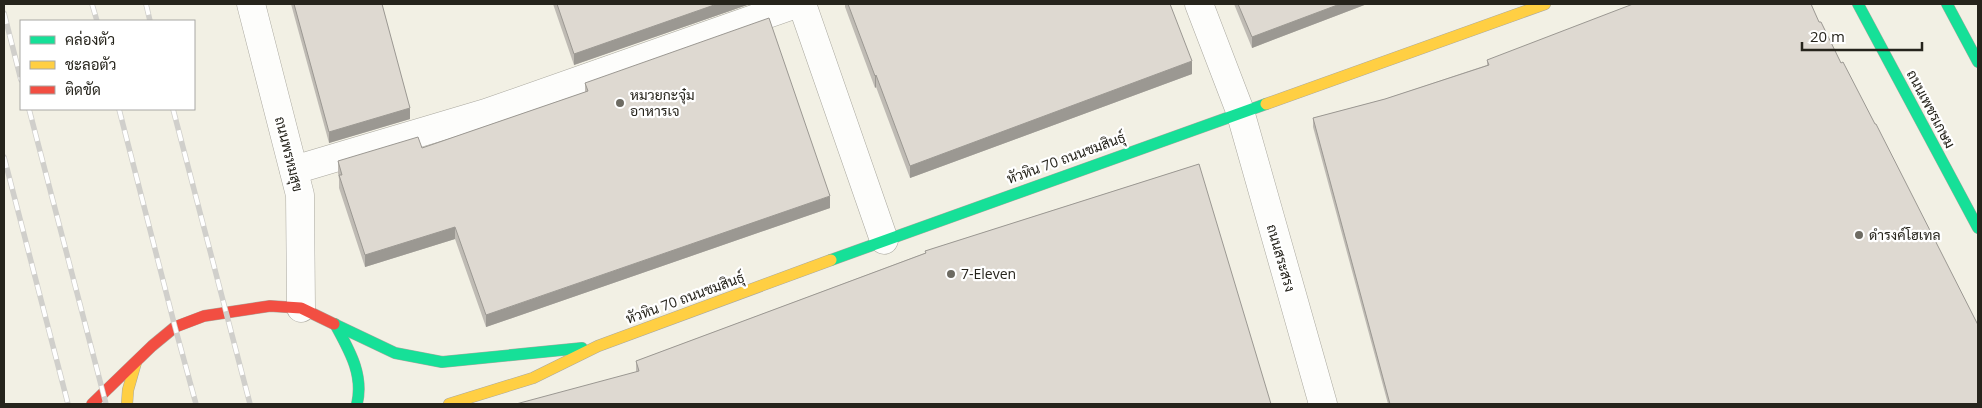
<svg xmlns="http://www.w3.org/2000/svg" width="1982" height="408" viewBox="0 0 1982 408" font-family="'Open Sans',Sarabun,sans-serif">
  <rect width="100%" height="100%" fill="#f2f0e4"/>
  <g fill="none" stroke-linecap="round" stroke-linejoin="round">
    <g stroke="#aaa89f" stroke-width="29">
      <g id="street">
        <path d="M 251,4 L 300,195 L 301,308"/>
        <path d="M 802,4 L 884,240"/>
        <path d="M 1199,4 L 1240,111 L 1323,404"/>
        <path d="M 294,170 L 486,113 L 796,4"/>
      </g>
    </g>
    <g stroke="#aaa89f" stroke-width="12">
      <g id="fast">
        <path d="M 1858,4 L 1978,228"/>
        <path d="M 1947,4 L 1978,62"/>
        <path d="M 831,260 L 1266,104"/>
        <path d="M 334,324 L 395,353 L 442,362 L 582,348"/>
        <path d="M 335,324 C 349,350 364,374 357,404"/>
      </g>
    </g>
    <g stroke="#aaa89f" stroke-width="12">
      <g id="slow">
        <path d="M 1266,104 L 1545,4"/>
        <path d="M 127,404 L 128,390 L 136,362"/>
        <path d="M 449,404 L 533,378 L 598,346 L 831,260"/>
      </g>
    </g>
    <g stroke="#aaa89f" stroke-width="12">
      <path id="jam" d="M 92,404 L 152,346 L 175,327 L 204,316 L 270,306 L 301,308 L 334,324"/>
    </g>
    <use href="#street" stroke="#fdfdfb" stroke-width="28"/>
    <use href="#fast" stroke="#16e098" stroke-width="11"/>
    <use href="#slow" stroke="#ffcf43" stroke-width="11"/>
    <use href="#jam" stroke="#f24e42" stroke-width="11"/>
    <g stroke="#d0cfcb" stroke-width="5.5">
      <g id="rail">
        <path d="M 92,4 L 97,21"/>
        <path d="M 146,4 L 150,21"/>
        <path d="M 4,13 L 21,80"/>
        <path d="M 29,109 L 106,404"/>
        <path d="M 119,109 L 175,327 L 196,404"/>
        <path d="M 173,109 L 250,404"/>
        <path d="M 4,157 L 68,404"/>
      </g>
    </g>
    <use href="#rail" stroke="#fff" stroke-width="4" stroke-dasharray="11" stroke-linecap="butt"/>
  </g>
  <g fill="#bfbbb4">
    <path d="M 291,4 L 382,4 L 410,119 L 329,143 Z"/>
    <path d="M 553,4 L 750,4 L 574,65 Z"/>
    <path d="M 845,4 L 1170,4 L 1192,74 L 910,178 L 876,87 L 875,88 L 845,7 Z"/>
    <path d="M 1234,4 L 1367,4 L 1252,48 Z"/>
    <path d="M 1487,60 L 1978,404 L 1388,404 L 1313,127 L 1313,118 L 1385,99 L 1487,65 Z"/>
    <path d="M 585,83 L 830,208 L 486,327 L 455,239 L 365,267 L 339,188 L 339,179 L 338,173 L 338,161 L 422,148 L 585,92 Z"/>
    <path d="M 1199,164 L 636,372 L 636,361 L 925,253 L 925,251 Z"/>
  </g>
  <g fill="#9b9892">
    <path d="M 717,4 L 750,4 L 574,65 L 574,54 Z"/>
    <path d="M 1340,4 L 1367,4 L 1252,48 L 1252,37 Z"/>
    <path d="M 1192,61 L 1192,74 L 910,178 L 910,166 Z"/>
    <path d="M 876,75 L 876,87 L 875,88 L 875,76 Z"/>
    <path d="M 410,108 L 410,119 L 329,143 L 329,132 Z"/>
    <path d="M 830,196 L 830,208 L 486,327 L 486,315 Z"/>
    <path d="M 455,227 L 455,239 L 365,267 L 365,255 Z"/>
  </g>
  <g fill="#ded9d1" stroke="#9b9892">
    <path d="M 294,4 L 382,4 L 410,108 L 329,132 Z"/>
    <path d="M 557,4 L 717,4 L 574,54 Z"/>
    <path d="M 848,4 L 1170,4 L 1192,61 L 910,166 L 876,75 L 875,76 Z"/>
    <path d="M 1238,4 L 1340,4 L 1252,37 Z"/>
    <path d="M 1633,4 L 1811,4 L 1819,22 L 1821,22 L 1841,63 L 1843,62 L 1875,124 L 1876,124 L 1978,325 L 1978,404 L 1390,404 L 1313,118 L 1385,99 L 1489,65 L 1487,60 Z"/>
    <path d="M 769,18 L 830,196 L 486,315 L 455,227 L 365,255 L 339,175 L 342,175 L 338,161 L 418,137 L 422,148 L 588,91 L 585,83 Z"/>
    <path d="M 1199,164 L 1271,404 L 516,404 L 639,371 L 636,361 L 926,253 L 925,251 Z"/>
  </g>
  <g fill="#6d6b62" stroke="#fff" stroke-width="2">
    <circle cx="620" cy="103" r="5"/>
    <circle cx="1859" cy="235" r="5"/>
    <circle cx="951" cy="274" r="5"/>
  </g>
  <g text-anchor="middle" stroke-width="4.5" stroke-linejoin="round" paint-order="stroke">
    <g font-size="14" fill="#26241c" stroke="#fff" text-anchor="start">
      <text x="630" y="100">หมวยกะจุ๋ม<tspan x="630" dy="16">อาหารเจ</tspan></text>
      <text x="1869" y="240">ดำรงค์โฮเทล</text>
      <text x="961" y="279">7-Eleven</text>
    </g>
    <g font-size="14" fill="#26241c" stroke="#fff">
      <text transform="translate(1931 109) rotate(62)" y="5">ถนนเพชรเกษม</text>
      <text transform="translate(289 154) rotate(76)" y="5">ถนนพรหมสุข</text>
      <text transform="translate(1066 158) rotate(-20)" y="5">หัวหิน 70 ถนนชมสินธุ์</text>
      <text transform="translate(1281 258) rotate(74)" y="5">ถนนสระสรง</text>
      <text transform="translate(685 298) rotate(-20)" y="5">หัวหิน 70 ถนนชมสินธุ์</text>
    </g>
  </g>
  <rect width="1982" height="408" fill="none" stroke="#26241c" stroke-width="10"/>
  <rect x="20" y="20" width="175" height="90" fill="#ffffff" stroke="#a8a7a4"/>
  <rect x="30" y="36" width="25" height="8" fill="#16e098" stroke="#a8a7a4"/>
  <text x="65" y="45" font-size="15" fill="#26241c">คล่องตัว</text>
  <rect x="30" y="61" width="25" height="8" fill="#ffcf43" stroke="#a8a7a4"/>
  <text x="65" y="70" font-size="15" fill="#26241c">ชะลอตัว</text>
  <rect x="30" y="86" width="25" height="8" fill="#f24e42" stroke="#a8a7a4"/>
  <text x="65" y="95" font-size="15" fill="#26241c">ติดขัด</text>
  <path d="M1802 42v8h120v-8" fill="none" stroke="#26241c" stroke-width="2.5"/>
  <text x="1810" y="42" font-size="15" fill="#26241c" stroke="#ffffff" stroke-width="4" paint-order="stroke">20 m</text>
</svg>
